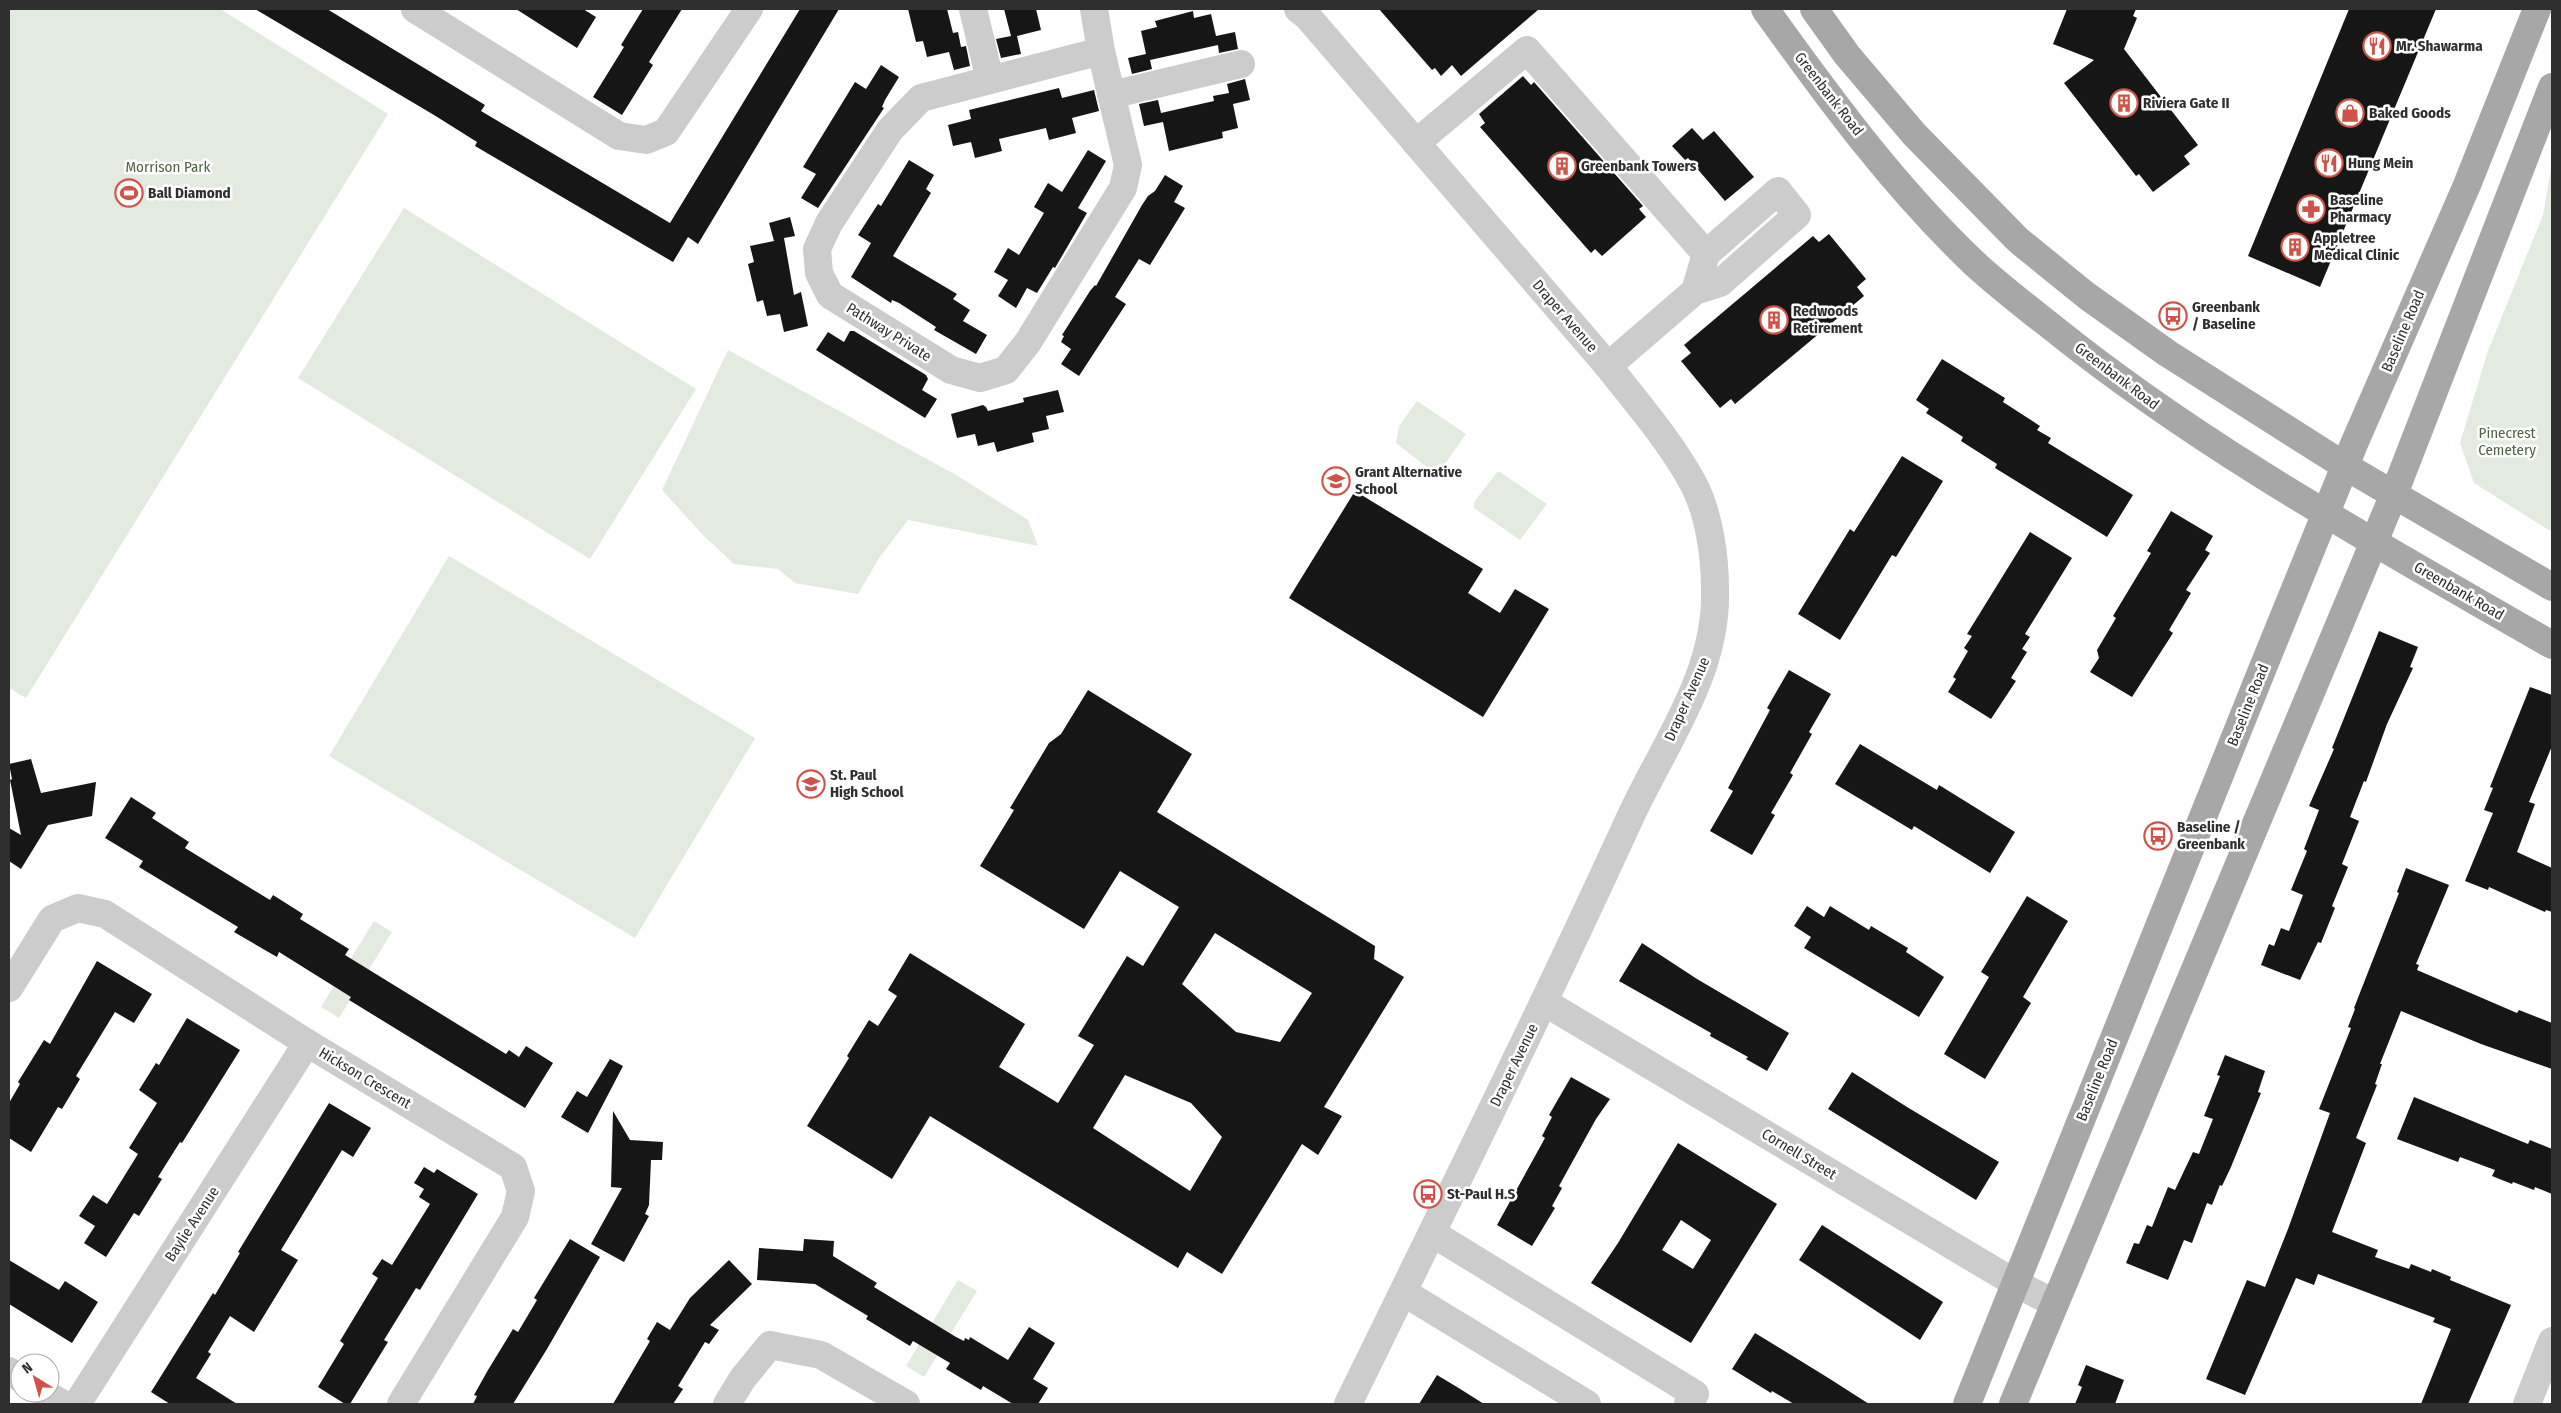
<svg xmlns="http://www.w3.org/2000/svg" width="2561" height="1413" viewBox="0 0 2561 1413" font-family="'Fira Sans Condensed',sans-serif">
  <rect width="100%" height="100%" fill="#fff"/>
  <g fill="#e3eadf">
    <path d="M 9,9 L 220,9 L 388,114 L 26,698 L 9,688 Z"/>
    <path d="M 2552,163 L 2552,532 L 2474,483 L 2460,443 L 2488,351 L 2543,215 Z"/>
    <path d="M 404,208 L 696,389 L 590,559 L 298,378 Z"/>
    <path d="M 728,350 L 956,475 L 1028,520 L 1038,546 L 908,520 L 879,558 L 858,594 L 795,583 L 778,569 L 734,564 L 703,535 L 662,490 Z"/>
    <path d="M 1417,401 L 1466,434 L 1437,475 L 1396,443 L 1399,426 Z"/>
    <path d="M 1498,471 L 1547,504 L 1520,540 L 1474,508 L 1474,502 Z"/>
    <path d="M 449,556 L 755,738 L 635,938 L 329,756 Z"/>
    <path d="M 374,921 L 392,932 L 339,1018 L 321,1007 Z"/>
    <path d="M 958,1280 L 977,1291 L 924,1377 L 906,1366 Z"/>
  </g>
  <g fill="#161616" fill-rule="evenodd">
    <path d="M 255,9 L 327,9 L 485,105 L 481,111 L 670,223 L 800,9 L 839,9 L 698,244 L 688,237 L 673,262 L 475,146 L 477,142 L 434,115 Z"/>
    <path d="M 516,9 L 583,9 L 596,17 L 577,48 Z"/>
    <path d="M 643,9 L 682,9 L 649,62 L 653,65 L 622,115 L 593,97 L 624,47 L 621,45 Z"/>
    <path d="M 908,9 L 947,9 L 953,33 L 958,32 L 961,47 L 966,46 L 970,66 L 954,70 L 949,52 L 927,57 L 923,41 L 916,42 Z"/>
    <path d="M 1004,9 L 1036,9 L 1041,30 L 1017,36 L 1021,54 L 1001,58 L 996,39 L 1011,36 Z"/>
    <path d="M 1379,9 L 1539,9 L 1461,76 L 1452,65 L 1441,76 L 1435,68 L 1432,70 Z"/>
    <path d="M 2067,9 L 2136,9 L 2133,16 L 2137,18 L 2124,49 L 2198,145 L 2184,156 L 2190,164 L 2153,192 L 2139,174 L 2136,176 L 2064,83 L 2094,60 L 2053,44 Z"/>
    <path d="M 2349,9 L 2436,9 L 2320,287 L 2248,256 Z"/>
    <path d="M 1193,11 L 1194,18 L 1211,14 L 1216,36 L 1235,32 L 1238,49 L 1219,53 L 1218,45 L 1150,60 L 1152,69 L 1132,74 L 1128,58 L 1146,54 L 1141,31 L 1157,27 L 1155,21 Z"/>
    <path d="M 881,65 L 899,77 L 885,100 L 882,107 L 884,108 L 818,208 L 801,198 L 816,174 L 803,167 L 855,82 L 866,89 Z"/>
    <path d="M 1523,76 L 1531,85 L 1534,82 L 1643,206 L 1639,209 L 1646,217 L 1602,256 L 1595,249 L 1591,253 L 1480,127 L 1485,123 L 1479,114 Z"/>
    <path d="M 1245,79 L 1250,100 L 1233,104 L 1238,128 L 1222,132 L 1223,138 L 1169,151 L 1163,122 L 1144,126 L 1139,104 L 1158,100 L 1161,113 L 1214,101 L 1213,96 L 1229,93 L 1227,84 Z"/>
    <path d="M 1059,88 L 1062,98 L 1094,90 L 1099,111 L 1072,118 L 1076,133 L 1049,140 L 1046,128 L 999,139 L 1002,151 L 975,158 L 971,142 L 953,146 L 948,125 L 971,119 L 969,110 Z"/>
    <path d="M 1692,128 L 1703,140 L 1714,131 L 1754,177 L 1725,201 L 1688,158 L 1685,160 L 1672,146 Z"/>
    <path d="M 1088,150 L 1106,161 L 1078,208 L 1087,213 L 1055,268 L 1053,267 L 1037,293 L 1027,288 L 1016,308 L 998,296 L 1008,280 L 994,272 L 1008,248 L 1019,255 L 1044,213 L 1034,207 L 1048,183 L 1062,192 Z"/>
    <path d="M 909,160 L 934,175 L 926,189 L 931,193 L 893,256 L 957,294 L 953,299 L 970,310 L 963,321 L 987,335 L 976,354 L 934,330 L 936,327 L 899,303 L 892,300 L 891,303 L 851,277 L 871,243 L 858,235 L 878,204 L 881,206 Z"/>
    <path d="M 1165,175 L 1183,186 L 1174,202 L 1185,208 L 1150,265 L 1139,259 L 1115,297 L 1126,304 L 1079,376 L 1061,364 L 1071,349 L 1061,342 L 1064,336 L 1062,335 L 1090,291 L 1095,285 L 1096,286 L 1142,205 L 1148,196 L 1155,191 Z"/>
    <path d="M 790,217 L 795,236 L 784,238 L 794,295 L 801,292 L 808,326 L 784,332 L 780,314 L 767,316 L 763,300 L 757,302 L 748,264 L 754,262 L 750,246 L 774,241 L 769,223 Z"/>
    <path d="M 1829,234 L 1866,279 L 1857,287 L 1864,296 L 1735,404 L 1731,399 L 1720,408 L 1681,361 L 1691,353 L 1684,345 L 1813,236 L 1819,242 Z"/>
    <path d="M 850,331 L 854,331 L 926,375 L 928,379 L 922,390 L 937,399 L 925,418 L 816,350 L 828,332 L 844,342 Z"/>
    <path d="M 1942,359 L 2005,398 L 2003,402 L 2040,426 L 2037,430 L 2051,438 L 2048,443 L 2133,495 L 2107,537 L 1995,468 L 1997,464 L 1961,441 L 1963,437 L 1926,413 L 1929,409 L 1916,400 Z"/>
    <path d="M 1058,390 L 1064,412 L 1046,416 L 1049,429 L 1032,433 L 1034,442 L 997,452 L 994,442 L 978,446 L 975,434 L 957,438 L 951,414 L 983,405 L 986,407 L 988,411 L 1024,402 L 1023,398 Z"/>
    <path d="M 1902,456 L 1943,481 L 1896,557 L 1892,555 L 1840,640 L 1798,614 L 1850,529 L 1854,532 Z"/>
    <path d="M 1355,491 L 1483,569 L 1468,593 L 1500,613 L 1515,589 L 1549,609 L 1483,717 L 1289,598 Z"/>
    <path d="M 2171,511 L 2213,536 L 2205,550 L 2210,553 L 2186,590 L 2191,593 L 2169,630 L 2173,633 L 2132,697 L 2090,672 L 2099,658 L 2097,650 L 2116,618 L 2113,616 L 2151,553 L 2147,551 Z"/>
    <path d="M 2030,532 L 2072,558 L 2025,634 L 2030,637 L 2022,649 L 2027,652 L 2011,678 L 2016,681 L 1991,719 L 1948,692 L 1956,679 L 1953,677 L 1968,651 L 1964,648 L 1972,636 L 1967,634 Z"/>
    <path d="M 2379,631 L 2418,647 L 2410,667 L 2413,668 L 2387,724 L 2366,782 L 2364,781 L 2350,817 L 2359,821 L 2342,864 L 2348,867 L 2332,906 L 2335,908 L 2321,943 L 2318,942 L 2300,980 L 2261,965 L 2269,944 L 2274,946 L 2281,928 L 2289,931 L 2303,895 L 2291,890 L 2307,851 L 2304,849 L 2319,810 L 2309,806 L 2334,749 L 2332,748 Z"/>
    <path d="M 1789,670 L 1831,694 L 1809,732 L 1812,734 L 1790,773 L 1793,775 L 1771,813 L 1775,815 L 1752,855 L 1710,831 L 1733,791 L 1728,788 L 1770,710 L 1767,708 Z"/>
    <path d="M 2530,687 L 2552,695 L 2552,746 L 2529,802 L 2535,804 L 2517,852 L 2552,868 L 2552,912 L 2546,910 L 2545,912 L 2489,887 L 2488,890 L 2465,881 L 2493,813 L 2484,810 L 2493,788 L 2490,787 Z"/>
    <path d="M 1088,690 L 1192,754 L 1157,812 L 1375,946 L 1374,959 L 1404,977 L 1324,1107 L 1342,1116 L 1318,1155 L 1302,1144 L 1222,1274 L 1187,1252 L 1178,1268 L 930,1116 L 892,1179 L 807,1126 L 849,1058 L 847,1056 L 869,1020 L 878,1026 L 897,996 L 888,990 L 910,953 L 1025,1024 L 999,1067 L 1058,1103 L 1094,1045 L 1078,1036 L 1127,956 L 1143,966 L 1179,907 L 1120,871 L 1084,929 L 980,866 L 1014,810 L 1010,808 L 1049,743 L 1061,734 ZM 1215,933 L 1312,993 L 1280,1042 L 1236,1032 L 1182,984 ZM 1125,1075 L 1191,1103 L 1222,1137 L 1190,1191 L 1093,1128 Z"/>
    <path d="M 1860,744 L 1937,790 L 1939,785 L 2015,832 L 1990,873 L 1914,826 L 1912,830 L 1835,784 Z"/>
    <path d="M 31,759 L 41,793 L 96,782 L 92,816 L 48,825 L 21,869 L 9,861 L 9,828 L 21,835 L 10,780 L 12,779 L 9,764 Z"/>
    <path d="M 131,797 L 156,813 L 152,818 L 189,842 L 185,848 L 270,900 L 273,895 L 303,914 L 300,919 L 349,949 L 345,955 L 506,1054 L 509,1050 L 519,1057 L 526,1046 L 553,1063 L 525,1108 L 349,1000 L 351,997 L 279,952 L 277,957 L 234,932 L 238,927 L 139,867 L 143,861 L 105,838 Z"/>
    <path d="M 2406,868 L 2449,885 L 2416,964 L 2419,965 L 2417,970 L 2517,1013 L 2519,1010 L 2552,1023 L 2552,1069 L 2481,1044 L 2401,1011 L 2380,1064 L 2382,1064 L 2375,1084 L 2377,1085 L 2356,1138 L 2366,1143 L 2332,1232 L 2378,1250 L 2375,1257 L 2409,1269 L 2411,1264 L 2431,1272 L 2432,1269 L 2451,1277 L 2450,1280 L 2511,1305 L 2468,1404 L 2421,1404 L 2451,1329 L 2433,1322 L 2435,1318 L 2318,1274 L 2314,1285 L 2296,1278 L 2245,1395 L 2206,1379 L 2247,1280 L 2265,1287 L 2288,1229 L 2330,1113 L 2319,1109 L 2351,1028 L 2348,1027 L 2355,1009 L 2354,1008 L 2399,893 L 2397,892 Z"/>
    <path d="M 2027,896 L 2068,921 L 2023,997 L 2031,1003 L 1985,1079 L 1944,1054 L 1989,977 L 1981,972 Z"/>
    <path d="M 1807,906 L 1824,917 L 1830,906 L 1869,930 L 1871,926 L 1908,948 L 1906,952 L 1944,977 L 1919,1017 L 1804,948 L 1811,937 L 1794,926 Z"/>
    <path d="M 1642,943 L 1697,979 L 1789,1033 L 1767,1071 L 1746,1059 L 1748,1057 L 1710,1036 L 1711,1033 L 1619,981 Z"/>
    <path d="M 97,961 L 152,994 L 134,1023 L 115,1012 L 76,1076 L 80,1079 L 62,1109 L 58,1107 L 31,1152 L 9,1138 L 9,1103 L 20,1084 L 18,1082 L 44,1040 L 50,1044 Z"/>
    <path d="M 187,1018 L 240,1050 L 182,1143 L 180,1142 L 158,1177 L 162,1179 L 139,1216 L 134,1213 L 106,1257 L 84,1243 L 95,1226 L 79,1216 L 93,1195 L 107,1204 L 138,1154 L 129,1148 L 157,1103 L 139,1090 L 156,1063 L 159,1065 Z"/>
    <path d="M 2225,1055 L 2265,1071 L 2258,1092 L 2261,1093 L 2231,1167 L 2222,1186 L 2220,1185 L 2212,1205 L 2207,1203 L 2192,1243 L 2184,1240 L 2168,1280 L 2126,1263 L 2134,1243 L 2139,1244 L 2147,1225 L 2152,1227 L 2168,1187 L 2175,1190 L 2193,1152 L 2199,1154 L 2213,1119 L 2204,1116 L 2220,1076 L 2217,1075 Z"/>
    <path d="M 610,1059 L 623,1066 L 588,1133 L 561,1117 L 577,1091 L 587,1097 Z"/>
    <path d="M 1852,1072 L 1907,1107 L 1999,1162 L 1976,1200 L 1828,1109 Z"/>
    <path d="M 1571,1077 L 1610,1099 L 1596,1119 L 1559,1186 L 1562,1188 L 1552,1206 L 1555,1208 L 1532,1246 L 1497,1225 L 1545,1138 L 1542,1136 L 1552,1117 L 1549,1115 Z"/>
    <path d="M 2414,1097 L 2528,1144 L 2530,1140 L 2552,1149 L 2552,1194 L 2535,1187 L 2534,1190 L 2513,1182 L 2512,1184 L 2492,1176 L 2495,1170 L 2460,1157 L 2458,1162 L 2397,1139 Z"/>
    <path d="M 329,1103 L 371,1128 L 353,1157 L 342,1150 L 281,1250 L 298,1260 L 254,1332 L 230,1316 L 208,1352 L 211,1354 L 196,1378 L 237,1404 L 170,1404 L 151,1392 L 213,1293 L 215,1295 L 240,1253 L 238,1252 Z"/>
    <path d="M 613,1111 L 630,1140 L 663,1142 L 662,1160 L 651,1160 L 649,1205 L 645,1214 L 649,1216 L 624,1262 L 591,1244 L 622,1188 L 611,1187 Z"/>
    <path d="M 1678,1143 L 1777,1204 L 1691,1343 L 1591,1283 L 1618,1243 ZM 1681,1220 L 1711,1240 L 1693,1269 L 1662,1250 Z"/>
    <path d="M 424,1167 L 434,1173 L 437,1169 L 478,1194 L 420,1290 L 416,1288 L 384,1340 L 388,1342 L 350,1404 L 345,1404 L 318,1387 L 344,1344 L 340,1341 L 378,1278 L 372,1274 L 382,1259 L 392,1265 L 430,1204 L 419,1197 L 424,1189 L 414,1183 Z"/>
    <path d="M 1822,1225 L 1943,1302 L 1920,1340 L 1799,1260 Z"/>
    <path d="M 570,1239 L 600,1257 L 547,1349 L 513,1404 L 473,1404 L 477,1396 L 474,1395 L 488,1370 L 513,1329 L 518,1332 L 537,1300 L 534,1298 Z"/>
    <path d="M 804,1239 L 834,1241 L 833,1256 L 877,1283 L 874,1287 L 956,1337 L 964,1341 L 965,1338 L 969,1340 L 970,1337 L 1008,1360 L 1029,1327 L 1055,1343 L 1033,1379 L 1048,1388 L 1038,1404 L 1013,1404 L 983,1386 L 981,1390 L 946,1369 L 950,1363 L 913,1341 L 910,1346 L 866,1319 L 868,1316 L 815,1284 L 757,1280 L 759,1248 L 803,1251 Z"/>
    <path d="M 9,1260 L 59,1290 L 65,1281 L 98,1302 L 72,1343 L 9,1304 Z"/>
    <path d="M 729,1260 L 752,1284 L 710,1325 L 719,1330 L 709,1344 L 705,1342 L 678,1386 L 683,1389 L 673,1404 L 613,1404 L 650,1341 L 647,1339 L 657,1322 L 670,1330 L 690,1298 Z"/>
    <path d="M 1755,1333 L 1830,1379 L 1869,1404 L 1794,1404 L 1772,1391 L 1771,1393 L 1732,1369 Z"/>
    <path d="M 2086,1365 L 2124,1380 L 2115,1404 L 2075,1404 L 2082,1387 L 2078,1385 Z"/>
    <path d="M 1437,1375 L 1457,1387 L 1484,1404 L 1419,1404 Z"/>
  </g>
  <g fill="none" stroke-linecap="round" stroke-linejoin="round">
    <g stroke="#ccc" stroke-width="28">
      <path d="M 415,9 L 619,136 L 646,140 L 666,132 L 749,9"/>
      <path d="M 973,9 L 990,80"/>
      <path d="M 1094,9 L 1101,51"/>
      <path d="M 1298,9 L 1308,17 L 1608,366 C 1637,403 1670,441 1693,483 C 1709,513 1715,556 1715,589 C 1718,674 1663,745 1629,820 C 1539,1016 1443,1210 1348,1404"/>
      <path d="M 1101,51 L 1128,165 L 1123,188 L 1028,342 L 1006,370 L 980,378 L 951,370 L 830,295 L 819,273 L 817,249 L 829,223 L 890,130 L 921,98 Z"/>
      <path d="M 1111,95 L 1241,64"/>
      <path d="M 1416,143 L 1527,50 L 1706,254"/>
      <path d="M 1608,366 L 1695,291 L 1720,283 L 1797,215 L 1778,191 L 1706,254 L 1695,291"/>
      <path d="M 9,988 L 52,919 L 78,908 L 105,914 L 307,1043 L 513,1167 L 521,1191 L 515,1217 L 401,1404"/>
      <path d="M 1544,1002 L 2015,1283 L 2054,1303"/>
      <path d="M 1432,1233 L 1695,1394 L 1688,1404"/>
      <path d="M 1403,1292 L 1587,1404"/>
      <path d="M 9,1371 L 20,1378"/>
      <path d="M 44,1393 L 63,1404"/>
      <path d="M 77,1404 L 307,1043"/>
      <path d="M 727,1404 L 743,1378 L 770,1345 L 821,1355 L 906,1404"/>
      <path d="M 2527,1404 L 2552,1341"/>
    </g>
    <g stroke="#a7a7a7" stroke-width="28">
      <path d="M 1765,9 C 1828,97 1894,187 1974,263 C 1999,286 2026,307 2053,328 C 2207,452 2381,546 2552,645"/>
      <path d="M 1814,9 L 1847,55 L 1914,134 L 2018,240 L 2087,296 L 2167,353 L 2345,466 L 2552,587"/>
      <path d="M 1967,1404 L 2260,675 L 2354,444 L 2467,185 L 2537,9"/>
      <path d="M 2013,1404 L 2394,494 L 2552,87"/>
    </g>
  </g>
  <defs>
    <g id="restaurant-ring" transform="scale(1.4375)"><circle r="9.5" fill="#fff" stroke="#cf5348" stroke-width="1.5"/><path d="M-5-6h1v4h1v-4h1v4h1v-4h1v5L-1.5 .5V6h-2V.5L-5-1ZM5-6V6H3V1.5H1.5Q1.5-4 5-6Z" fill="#cf5348"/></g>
    <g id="building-ring" transform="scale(1.4375)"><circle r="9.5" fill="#fff" stroke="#cf5348" stroke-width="1.5"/><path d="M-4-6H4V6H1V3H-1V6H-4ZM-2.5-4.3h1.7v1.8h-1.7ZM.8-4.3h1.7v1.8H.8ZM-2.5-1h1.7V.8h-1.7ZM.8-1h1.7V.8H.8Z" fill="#cf5348"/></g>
    <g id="shop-ring" transform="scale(1.4375)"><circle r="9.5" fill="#fff" stroke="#cf5348" stroke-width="1.5"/><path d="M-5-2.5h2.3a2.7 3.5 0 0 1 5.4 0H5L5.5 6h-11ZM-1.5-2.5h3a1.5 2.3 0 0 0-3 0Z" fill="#cf5348"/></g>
    <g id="stadium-ring" transform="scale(1.4375)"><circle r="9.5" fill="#fff" stroke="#cf5348" stroke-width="1.5"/><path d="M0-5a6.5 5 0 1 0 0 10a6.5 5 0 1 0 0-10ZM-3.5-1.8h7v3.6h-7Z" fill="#cf5348"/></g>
    <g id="pharmacy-ring" transform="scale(1.4375)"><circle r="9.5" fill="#fff" stroke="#cf5348" stroke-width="1.5"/><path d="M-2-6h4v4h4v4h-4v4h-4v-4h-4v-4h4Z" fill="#cf5348"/></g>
    <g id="bus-ring" transform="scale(1.4375)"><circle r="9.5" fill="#fff" stroke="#cf5348" stroke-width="1.5"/><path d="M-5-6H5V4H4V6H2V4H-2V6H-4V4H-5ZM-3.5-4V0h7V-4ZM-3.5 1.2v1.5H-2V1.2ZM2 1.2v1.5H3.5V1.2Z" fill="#cf5348"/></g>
    <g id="school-ring" transform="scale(1.4375)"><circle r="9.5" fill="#fff" stroke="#cf5348" stroke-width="1.5"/><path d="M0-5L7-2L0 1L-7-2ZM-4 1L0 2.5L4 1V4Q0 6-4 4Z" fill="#cf5348"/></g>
  </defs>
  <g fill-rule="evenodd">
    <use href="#restaurant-ring" x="2377" y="46"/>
    <use href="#building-ring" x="2124" y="103"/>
    <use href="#shop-ring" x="2350" y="113"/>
    <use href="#restaurant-ring" x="2329" y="163"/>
    <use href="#building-ring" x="1562" y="166"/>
    <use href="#stadium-ring" x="129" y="193"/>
    <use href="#pharmacy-ring" x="2311" y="209"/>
    <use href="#building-ring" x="2295" y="247"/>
    <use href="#bus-ring" x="2173" y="316"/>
    <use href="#building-ring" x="1774" y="320"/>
    <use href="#school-ring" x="1336" y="481"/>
    <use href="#school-ring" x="811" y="784"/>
    <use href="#bus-ring" x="2158" y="836"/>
    <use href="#bus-ring" x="1428" y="1194"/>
  </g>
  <g text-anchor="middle" stroke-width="5" stroke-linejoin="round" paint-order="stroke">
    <g font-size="15" font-weight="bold" fill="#2f2f2f" stroke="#fff" text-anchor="start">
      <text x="2396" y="51">Mr. Shawarma</text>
      <text x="2143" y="108">Riviera Gate II</text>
      <text x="2369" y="118">Baked Goods</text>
      <text x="2348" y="168">Hung Mein</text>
      <text x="1581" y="171">Greenbank Towers</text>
      <text x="148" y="198">Ball Diamond</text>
      <text x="2330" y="205">Baseline<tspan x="2330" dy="17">Pharmacy</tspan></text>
      <text x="2314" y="243">Appletree<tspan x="2314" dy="17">Medical Clinic</tspan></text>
      <text x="2192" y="312">Greenbank<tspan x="2192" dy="17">/ Baseline</tspan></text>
      <text x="1793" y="316">Redwoods<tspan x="1793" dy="17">Retirement</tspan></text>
      <text x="1355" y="477">Grant Alternative<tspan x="1355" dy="17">School</tspan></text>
      <text x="830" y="780">St. Paul<tspan x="830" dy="17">High School</tspan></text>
      <text x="2177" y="832">Baseline /<tspan x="2177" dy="17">Greenbank</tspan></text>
      <text x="1447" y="1199">St-Paul H.S</text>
    </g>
    <g font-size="15" fill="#2f2f2f" stroke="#fff">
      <text transform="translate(1829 94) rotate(52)" y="5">Greenbank Road</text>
      <text transform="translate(1565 316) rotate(49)" y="5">Draper Avenue</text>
      <text transform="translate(2403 331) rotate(-67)" y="5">Baseline Road</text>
      <text transform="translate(889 332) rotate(32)" y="5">Pathway Private</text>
      <text transform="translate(2117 376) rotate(37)" y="5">Greenbank Road</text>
      <text transform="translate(2459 591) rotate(30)" y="5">Greenbank Road</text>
      <text transform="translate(1687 699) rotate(-66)" y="5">Draper Avenue</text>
      <text transform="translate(2248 705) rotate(-68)" y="5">Baseline Road</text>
      <text transform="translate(1514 1065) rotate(-64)" y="5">Draper Avenue</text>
      <text transform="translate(365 1078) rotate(31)" y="5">Hickson Crescent</text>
      <text transform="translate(2097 1080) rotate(-68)" y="5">Baseline Road</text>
      <text transform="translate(1799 1154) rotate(31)" y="5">Cornell Street</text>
      <text transform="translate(192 1224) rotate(-57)" y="5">Baylie Avenue</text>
    </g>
    <g font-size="15" fill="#4d6542" stroke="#fff">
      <text x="168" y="172">Morrison Park</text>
      <text x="2507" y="438">Pinecrest<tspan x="2507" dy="17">Cemetery</tspan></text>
    </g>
  </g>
  <rect width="2561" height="1413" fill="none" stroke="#2f2f2f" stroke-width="20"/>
  <g transform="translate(35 1378) rotate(323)"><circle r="24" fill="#ffffff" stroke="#acacac"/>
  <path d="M0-4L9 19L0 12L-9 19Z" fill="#cf5348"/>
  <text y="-8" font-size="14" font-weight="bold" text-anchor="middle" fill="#2f2f2f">N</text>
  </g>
</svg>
